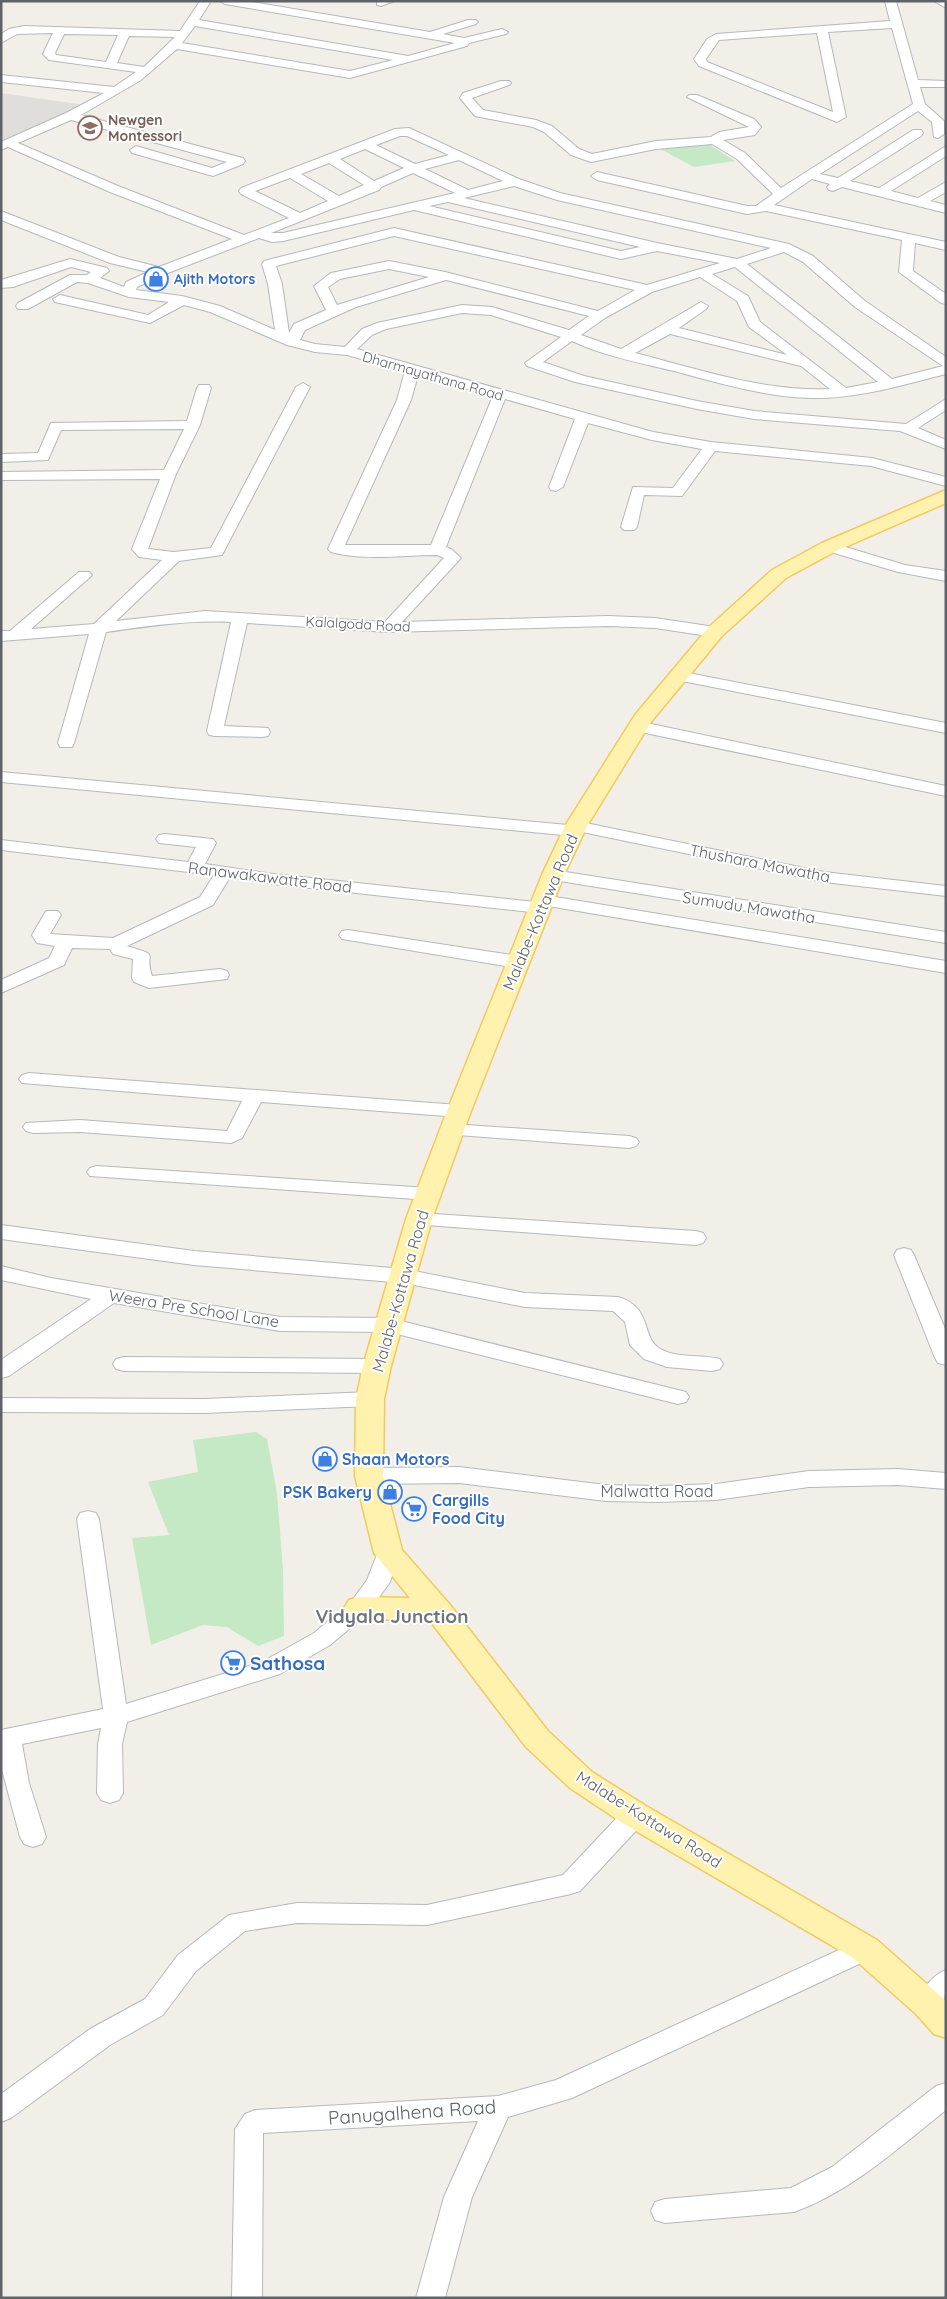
<svg xmlns="http://www.w3.org/2000/svg" width="947" height="2299" viewBox="0 0 947 2299" font-family="Quicksand,sans-serif">
  <rect width="100%" height="100%" fill="#f1efe8"/>
  <path fill="#e0deda" d="M 1,93 L 85,105 L 1,144 Z"/>
  <g fill="#c5e8c5">
    <path d="M 703,141 L 735,161 L 694,167 L 657,147 Z"/>
    <path d="M 256,1432 L 267,1439 L 277,1493 L 283,1570 L 284,1636 L 258,1646 L 227,1627 L 203,1625 L 151,1645 L 132,1538 L 169,1535 L 148,1482 L 198,1472 L 193,1440 Z"/>
  </g>
  <g fill="none" stroke-linecap="round" stroke-linejoin="round">
    <g stroke="#b5b8bc" stroke-width="2">
      <g id="minor">
        <path d="M 200,1 L 211,1 L 199,20 L 408,56 L 455,43 L 225,4 L 220,1 L 246,1 L 430,32 L 468,20 L 476,20 L 478,22 L 476,24 L 443,34 L 464,38 L 502,29 L 508,32 L 506,34 L 469,43 L 467,46 L 350,78 L 177,49 L 141,80 L 81,115 L 243,158 L 245,161 L 243,164 L 213,176 L 132,153 L 130,150 L 136,146 L 212,168 L 227,162 L 71,120 L 18,143 L 118,186 L 244,235 L 289,218 L 241,194 L 239,191 L 241,188 L 395,129 L 409,128 L 519,179 L 560,193 L 789,244 L 813,256 L 865,301 L 946,357 L 946,374 C 902,385 857,399 812,398 C 765,397 719,383 674,371 C 640,363 604,356 572,341 L 543,362 L 584,376 L 697,401 L 754,411 L 906,424 L 946,399 L 946,410 L 918,428 L 946,440 L 946,449 L 900,431 L 754,419 L 697,409 L 575,382 L 527,366 L 525,363 L 561,337 L 491,315 L 462,313 L 386,329 L 372,335 L 357,349 L 653,432 L 711,442 L 872,458 L 946,477 L 946,486 L 871,466 L 715,451 L 682,496 L 644,495 L 637,527 L 634,530 L 624,530 L 621,527 L 633,487 L 673,488 L 702,449 L 652,440 L 588,423 L 563,487 L 556,491 L 551,490 L 549,487 L 575,419 L 505,399 L 446,547 L 451,549 L 461,558 L 402,622 L 608,616 L 655,618 L 715,627 L 721,629 L 723,632 L 721,635 L 715,637 L 655,628 L 608,626 L 389,632 L 247,623 L 224,726 L 268,728 L 270,732 L 268,736 L 262,737 L 215,736 L 209,735 L 207,731 L 231,622 C 189,620 148,626 106,632 L 74,743 L 72,747 L 60,747 L 58,743 L 89,634 L 1,641 L 1,631 L 10,631 L 79,572 L 89,572 L 92,575 L 89,578 L 31,629 L 94,624 L 162,560 L 139,557 L 132,549 L 160,479 L 1,480 L 1,472 L 164,470 L 184,429 L 61,430 L 48,460 L 1,462 L 1,454 L 38,453 L 51,423 L 187,421 L 197,388 L 199,385 L 209,385 L 211,388 L 200,425 L 176,474 L 148,549 L 174,552 L 211,548 L 296,387 L 303,383 L 310,387 L 222,555 L 179,561 L 116,621 L 205,611 L 385,622 L 444,558 L 437,555 C 403,555 364,561 331,552 L 328,549 L 397,400 L 405,371 L 347,355 L 315,352 L 287,345 L 210,312 L 184,305 L 150,323 L 55,302 L 53,299 L 60,295 L 148,315 L 169,302 L 129,297 L 88,283 L 77,282 L 28,309 L 18,309 L 16,306 L 18,303 L 70,275 L 87,275 L 91,272 L 71,267 L 13,287 L 1,288 L 1,280 L 70,259 L 107,268 L 109,271 L 100,278 L 124,287 L 126,282 L 148,272 L 110,263 L 1,220 L 1,211 L 119,257 L 159,267 L 232,239 L 110,192 L 8,147 L 1,150 L 1,142 L 66,113 L 104,93 L 1,82 L 1,75 L 114,87 L 136,72 L 49,60 L 43,54 L 53,33 L 17,34 L 1,43 L 1,34 L 9,29 L 24,26 L 180,31 ZM 195,26 L 393,60 L 350,71 L 182,43 ZM 64,34 L 118,35 L 106,62 L 56,55 L 55,53 ZM 129,36 L 175,37 L 144,67 L 117,63 ZM 400,136 L 407,136 L 449,155 L 415,164 L 376,145 ZM 365,149 L 404,168 L 374,181 L 340,159 ZM 459,160 L 503,181 L 468,190 L 425,169 ZM 329,163 L 364,185 L 339,196 L 301,174 ZM 413,173 L 455,193 L 283,233 L 271,233 L 379,190 L 381,187 ZM 290,178 L 328,201 L 300,213 L 255,191 ZM 514,186 L 557,200 L 771,248 L 737,259 L 657,243 L 464,198 ZM 448,202 L 640,247 L 621,251 L 429,206 ZM 414,210 L 621,259 L 657,251 L 720,263 L 647,285 L 394,228 L 264,261 L 262,264 L 268,284 L 275,330 L 220,306 L 182,296 L 136,290 L 137,287 L 165,274 L 259,238 L 272,242 L 283,241 ZM 394,236 L 635,290 L 598,311 L 445,272 L 389,261 L 331,273 L 314,286 L 326,310 L 294,324 L 289,333 L 282,284 L 276,266 ZM 784,252 L 803,262 L 855,307 L 943,366 L 892,379 L 747,264 ZM 735,267 L 878,382 L 846,388 L 760,322 L 748,296 L 712,274 ZM 389,269 L 429,277 L 337,305 L 328,287 L 340,279 ZM 700,277 L 737,301 L 749,327 L 787,355 L 679,328 L 706,309 L 708,306 L 701,302 L 621,349 L 581,335 L 605,318 L 652,292 ZM 446,280 L 589,316 L 569,330 L 492,307 L 462,305 L 377,323 L 362,329 L 345,347 L 315,344 L 300,340 L 305,330 L 356,307 ZM 670,334 L 801,366 L 830,389 C 764,392 698,369 635,353 ZM 418,375 L 493,396 L 431,545 L 345,545 L 411,400 Z"/>
        <path d="M 377,1 L 394,1 L 381,6 L 377,5 Z"/>
        <path d="M 885,1 L 896,1 L 918,80 L 946,81 L 946,87 L 920,87 L 925,104 L 944,121 L 944,134 L 938,138 L 934,137 L 932,122 L 918,111 L 820,174 L 838,178 L 913,130 L 921,130 L 923,133 L 921,136 L 850,181 L 879,188 L 946,146 L 946,156 L 891,191 L 918,198 L 946,182 L 946,192 L 930,201 L 946,205 L 946,213 L 842,187 L 833,191 L 829,190 L 827,187 L 830,184 L 812,179 L 774,205 L 946,242 L 946,250 L 915,243 L 913,271 L 946,294 L 946,304 L 941,303 L 899,272 L 902,240 L 766,211 L 747,214 L 597,180 L 591,176 L 597,172 L 747,206 L 756,206 L 773,194 L 737,159 L 712,144 L 656,149 L 591,162 L 571,155 L 544,132 L 533,127 L 475,116 L 460,98 L 463,93 L 501,81 L 509,81 L 511,83 L 509,85 L 472,98 L 483,110 L 536,120 L 552,126 L 579,149 L 592,154 L 656,141 L 711,137 L 719,132 L 749,127 L 687,97 L 689,95 L 697,95 L 754,119 L 761,127 L 755,135 L 723,140 L 745,153 L 781,188 L 913,104 L 892,28 L 828,32 L 846,117 L 837,122 L 699,66 L 694,59 L 707,39 L 716,34 L 890,21 ZM 817,33 L 833,112 L 707,62 L 706,59 L 719,40 Z"/>
        <path d="M 934,1 L 946,1 L 946,8 Z"/>
        <path d="M 829,542 L 905,565 L 946,571 L 946,581 L 898,572 L 824,550 L 821,547 L 824,544 Z"/>
        <path d="M 678,671 L 946,723 L 946,733 L 672,679 L 670,676 L 672,673 Z"/>
        <path d="M 637,721 L 946,786 L 946,796 L 631,730 L 629,726 L 631,722 Z"/>
        <path d="M 1,772 L 568,825 L 576,821 L 824,872 L 946,886 L 946,896 L 824,882 L 582,832 L 574,836 L 1,782 Z"/>
        <path d="M 165,834 L 213,839 L 216,843 L 205,864 L 273,874 L 535,902 L 534,900 L 537,896 L 543,895 L 946,961 L 946,973 L 548,906 L 549,908 L 546,912 L 540,913 L 273,884 L 230,877 L 213,905 L 127,946 C 163,957 143,951 152,976 L 220,969 L 227,971 L 229,975 L 227,979 L 149,988 L 134,982 L 132,978 L 133,959 L 113,954 L 110,949 L 72,948 L 64,965 L 1,993 L 1,980 L 49,958 L 55,946 L 37,943 L 32,935 L 46,911 L 58,911 L 61,915 L 50,934 L 113,938 L 200,897 L 214,875 L 1,850 L 1,840 L 188,862 L 196,847 L 159,843 L 156,839 L 159,835 Z"/>
        <path d="M 553,870 L 946,932 L 946,943 L 547,879 L 544,875 L 547,871 Z"/>
        <path d="M 348,930 L 518,956 L 525,958 L 527,962 L 525,966 L 518,968 L 342,939 L 339,935 L 342,931 Z"/>
        <path d="M 29,1073 L 459,1105 L 466,1107 L 469,1111 L 466,1115 L 459,1117 L 261,1102 L 242,1138 L 231,1143 L 80,1132 L 33,1133 L 26,1131 L 23,1127 L 26,1123 L 80,1120 L 227,1131 L 242,1101 L 22,1083 L 19,1079 L 22,1075 Z"/>
        <path d="M 452,1124 L 629,1136 L 636,1138 L 639,1142 L 636,1146 L 629,1148 L 445,1134 L 442,1130 L 445,1126 Z"/>
        <path d="M 97,1166 L 429,1188 L 436,1189 L 439,1194 L 436,1199 L 429,1200 L 90,1176 L 87,1172 L 90,1168 Z"/>
        <path d="M 419,1213 L 696,1231 L 703,1233 L 706,1238 L 703,1243 L 696,1245 L 412,1224 L 409,1219 L 412,1214 Z"/>
        <path d="M 1,1225 L 194,1251 L 404,1269 L 525,1293 L 618,1297 C 653,1307 641,1337 659,1348 C 676,1359 701,1354 720,1359 L 723,1364 L 720,1369 L 712,1371 L 667,1367 L 644,1359 L 630,1345 L 625,1322 L 613,1311 L 525,1307 L 404,1283 L 194,1265 L 1,1239 Z"/>
        <path d="M 904,1248 L 911,1250 L 914,1255 L 946,1331 L 946,1365 L 938,1363 L 935,1358 L 894,1255 L 897,1250 Z"/>
        <path d="M 1,1266 L 51,1278 L 280,1317 L 389,1318 L 678,1390 L 686,1392 L 689,1397 L 686,1402 L 678,1404 L 389,1332 L 280,1331 L 114,1303 L 9,1376 L 1,1378 L 1,1360 L 91,1299 L 1,1280 Z"/>
        <path d="M 124,1357 L 377,1359 L 385,1361 L 388,1366 L 385,1371 L 377,1373 L 124,1371 L 116,1369 L 113,1364 L 116,1359 Z"/>
        <path d="M 370,1392 L 378,1394 L 381,1399 L 378,1404 L 370,1406 L 205,1413 L 1,1412 L 1,1398 L 205,1399 Z"/>
        <path d="M 459,1467 L 606,1485 L 657,1486 L 716,1484 L 809,1471 L 898,1469 L 946,1473 L 946,1489 L 898,1485 L 809,1487 L 716,1500 L 657,1502 L 606,1501 L 459,1483 L 369,1484 L 361,1482 L 358,1476 L 361,1470 L 369,1468 Z"/>
        <path d="M 88,1511 L 96,1513 L 99,1519 L 126,1704 L 262,1662 L 314,1633 L 351,1602 L 367,1580 L 380,1547 L 388,1545 L 396,1547 L 400,1553 L 390,1582 L 367,1614 L 330,1645 L 280,1674 L 127,1722 L 122,1744 L 123,1793 L 119,1800 L 110,1803 L 101,1800 L 97,1793 L 98,1744 L 101,1728 L 22,1744 L 29,1783 L 46,1837 L 42,1844 L 33,1847 L 24,1844 L 20,1837 L 1,1766 L 1,1730 L 103,1709 L 77,1519 L 80,1513 Z"/>
        <path d="M 635,1805 L 644,1808 L 648,1815 L 644,1822 L 580,1891 L 571,1894 L 427,1925 L 297,1923 L 245,1931 L 196,1971 L 163,2015 L 110,2045 L 11,2118 L 1,2122 L 1,2094 L 90,2029 L 145,1999 L 178,1955 L 229,1915 L 297,1903 L 427,1905 L 563,1875 L 626,1808 Z"/>
        <path d="M 865,1938 L 874,1941 L 878,1949 L 874,1957 L 572,2098 L 508,2117 L 472,2197 L 445,2298 L 416,2298 L 444,2197 L 478,2121 L 263,2133 L 262,2298 L 232,2298 L 235,2129 L 245,2114 L 255,2110 L 498,2096 L 556,2080 Z"/>
        <path d="M 946,1970 C 946,1990 947,2022 919,2012 L 915,2004 C 921,1991 932,1975 946,1970 Z"/>
        <path d="M 946,2083 L 946,2110 C 898,2148 852,2191 794,2212 L 665,2223 L 655,2220 L 651,2211 L 655,2202 L 665,2199 L 791,2188 L 832,2167 L 936,2086 Z"/>
      </g>
    </g>
    <g stroke="#f2c960" stroke-width="3">
      <path id="major" d="M 946,490 L 946,503 L 836,551 L 786,578 L 722,636 L 651,722 L 587,826 L 564,875 L 471,1111 L 432,1219 L 391,1366 L 384,1399 L 383,1476 L 402,1550 L 451,1606 L 548,1731 L 592,1772 L 646,1806 L 877,1940 L 946,2001 L 946,2038 L 934,2034 L 916,2014 L 853,1958 L 624,1824 L 570,1788 L 526,1747 L 431,1622 L 427,1620 L 359,1619 L 349,1616 L 344,1608 L 349,1600 L 359,1597 L 410,1598 L 374,1553 L 355,1476 L 356,1399 L 363,1366 L 406,1219 L 447,1111 L 542,875 L 565,826 L 635,715 L 708,628 L 772,570 L 822,543 Z"/>
    </g>
    <use href="#minor" fill="#fff" fill-rule="evenodd"/>
    <use href="#major" fill="#fff2af" fill-rule="evenodd"/>
  </g>
  <defs>
    <g id="school-ring" transform="scale(1.25)"><circle r="9.5" fill="#fff" stroke="#8d6e63" stroke-width="1.5"/><path d="M0-5L7-2L0 1L-7-2ZM-4 1L0 2.5L4 1V4Q0 6-4 4Z" fill="#8d6e63"/></g>
    <g id="shop-ring" transform="scale(1.25)"><circle r="9.5" fill="#fff" stroke="#3f7fe0" stroke-width="1.5"/><path d="M-5-2.5h2.3a2.7 3.5 0 0 1 5.4 0H5L5.5 6h-11ZM-1.5-2.5h3a1.5 2.3 0 0 0-3 0Z" fill="#3f7fe0"/></g>
    <g id="supermarket-ring" transform="scale(1.25)"><circle r="9.5" fill="#fff" stroke="#3f7fe0" stroke-width="1.5"/><path d="M-6-5.5h2.5l.6 2H6L4.5 2H-2.5L-4.4-4H-6ZM-1.5 3.2a1.3 1.3 0 1 0 .1 0ZM3 3.2a1.3 1.3 0 1 0 .1 0Z" fill="#3f7fe0"/></g>
  </defs>
  <g fill-rule="evenodd">
    <use href="#school-ring" x="90" y="128"/>
    <use href="#shop-ring" x="156" y="279"/>
    <use href="#shop-ring" x="325" y="1459"/>
    <use href="#shop-ring" x="390" y="1492"/>
    <use href="#supermarket-ring" x="414" y="1509"/>
    <use href="#supermarket-ring" x="233" y="1663"/>
  </g>
  <g text-anchor="middle" stroke-width="4" stroke-linejoin="round" paint-order="stroke">
    <g font-size="14" font-weight="bold" fill="#785e54" stroke="#fff" text-anchor="start">
      <text x="108" y="125">Newgen<tspan x="108" dy="16">Montessori</tspan></text>
    </g>
    <g font-size="14" font-weight="bold" fill="#366cbe" stroke="#fff" text-anchor="start">
      <text x="174" y="284">Ajith Motors</text>
    </g>
    <g font-size="14" fill="#5f6368" stroke="#fff">
      <text transform="translate(433 376) rotate(16)" y="5">Dharmayathana Road</text>
      <text transform="translate(358 624) rotate(3)" y="5">Kalalgoda Road</text>
    </g>
    <g font-size="16" fill="#5f6368" stroke="#fff">
      <text transform="translate(760 863) rotate(11)" y="6">Thushara Mawatha</text>
      <text transform="translate(270 877) rotate(7)" y="6">Ranawakawatte Road</text>
      <text transform="translate(749 907) rotate(9)" y="6">Sumudu Mawatha</text>
      <text transform="translate(540 912) rotate(-67)" y="6">Malabe-Kottawa Road</text>
      <text transform="translate(400 1291) rotate(-74)" y="6">Malabe-Kottawa Road</text>
      <text transform="translate(194 1308) rotate(9)" y="6">Weera Pre School Lane</text>
      <text x="657" y="1497">Malwatta Road</text>
      <text transform="translate(649 1819) rotate(32)" y="6">Malabe-Kottawa Road</text>
    </g>
    <g font-size="16" font-weight="bold" fill="#366cbe" stroke="#fff" text-anchor="start">
      <text x="342" y="1465">Shaan Motors</text>
      <text x="372" y="1498" text-anchor="end">PSK Bakery</text>
      <text x="432" y="1506">Cargills<tspan x="432" dy="18">Food City</tspan></text>
    </g>
    <g font-size="19" font-weight="bold" fill="#70757a" stroke="#fff">
      <text x="392" y="1623">Vidyala Junction</text>
    </g>
    <g font-size="19" font-weight="bold" fill="#366cbe" stroke="#fff" text-anchor="start">
      <text x="250" y="1670">Sathosa</text>
    </g>
    <g font-size="19" fill="#5f6368" stroke="#fff">
      <text transform="translate(412 2112) rotate(-4)" y="7">Panugalhena Road</text>
    </g>
  </g>
  <rect width="947" height="2299" fill="none" stroke="#5f6368" stroke-width="5"/>
</svg>
